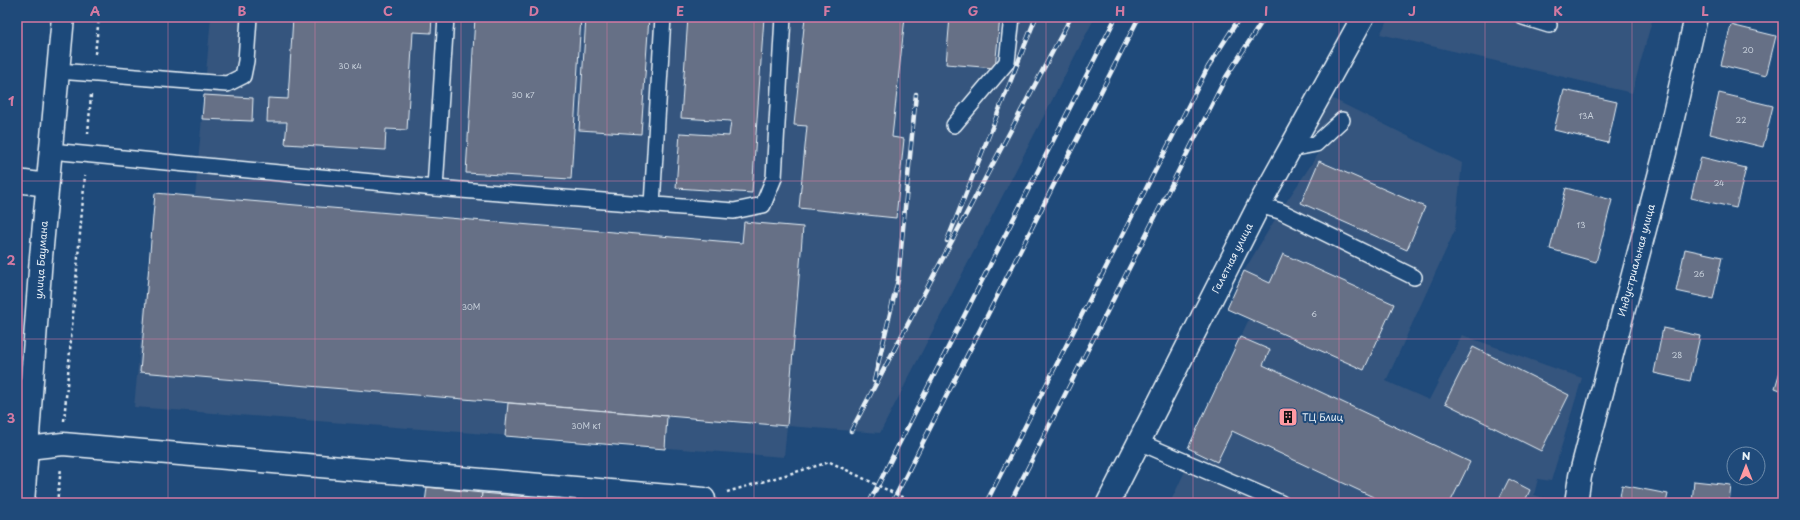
<svg xmlns="http://www.w3.org/2000/svg" width="1800" height="520" viewBox="0 0 1800 520" font-family="'Playpen Sans',sans-serif">
  <rect width="100%" height="100%" fill="#1f4a7a"/>
  <filter id="ink" filterUnits="userSpaceOnUse"><feTurbulence type="fractalNoise" baseFrequency=".025" numOctaves="2"/><feDisplacementMap in="SourceGraphic" scale="8" xChannelSelector="R" yChannelSelector="G"/><feConvolveMatrix kernelMatrix="1 2 1 2 8 2 1 2 1" color-interpolation-filters="sRGB"/></filter>
  <g filter="url(#ink)">
    <g fill="#34557e">
      <path d="M 211,17 L 1095,17 L 880,433 L 787,426 L 784,457 L 134,407 L 155,193 L 195,196 Z"/>
      <path d="M 1390,17 L 1653,17 L 1632,93 L 1380,34 Z"/>
      <path d="M 1331,98 L 1462,163 L 1455,230 L 1386,381 L 1429,400 L 1462,335 L 1582,378 L 1551,481 L 1538,479 L 1534,495 L 1547,499 L 1547,503 L 1170,503 L 1194,452 L 1188,448 L 1249,319 L 1227,309 L 1244,271 L 1280,211 L 1319,153 L 1313,133 Z"/>
    </g>
    <g fill="#667086" stroke="#e8f1f8">
      <path d="M 293,17 L 432,17 L 431,33 L 413,32 L 407,130 L 386,129 L 385,150 L 285,144 L 287,122 L 267,122 L 268,98 L 288,99 Z"/>
      <path d="M 475,17 L 581,17 L 571,179 L 466,173 Z"/>
      <path d="M 586,17 L 649,17 L 641,134 L 579,130 Z"/>
      <path d="M 688,17 L 764,17 L 752,193 L 676,188 L 680,133 L 729,136 L 731,121 L 681,118 Z"/>
      <path d="M 805,17 L 905,17 L 892,137 L 904,139 L 896,218 L 799,208 L 807,126 L 794,125 Z"/>
      <path d="M 950,17 L 1000,17 L 995,68 L 946,64 Z"/>
      <path d="M 1731,25 L 1776,36 L 1766,76 L 1721,65 Z"/>
      <path d="M 1564,90 L 1617,102 L 1608,143 L 1554,130 Z"/>
      <path d="M 1719,93 L 1773,106 L 1763,147 L 1710,134 Z"/>
      <path d="M 204,95 L 253,98 L 252,121 L 202,119 Z"/>
      <path d="M 1701,157 L 1746,168 L 1736,208 L 1691,198 Z"/>
      <path d="M 1319,161 L 1425,207 L 1407,250 L 1301,203 Z"/>
      <path d="M 1566,188 L 1612,200 L 1596,262 L 1550,249 Z"/>
      <path d="M 155,193 L 742,243 L 744,222 L 803,227 L 787,426 L 140,372 Z"/>
      <path d="M 1685,249 L 1722,257 L 1713,299 L 1676,291 Z"/>
      <path d="M 1283,254 L 1394,304 L 1364,370 L 1227,309 L 1244,271 L 1270,283 Z"/>
      <path d="M 1663,328 L 1700,336 L 1690,381 L 1654,373 Z"/>
      <path d="M 1240,337 L 1270,350 L 1263,365 L 1470,462 L 1450,503 L 1386,503 L 1232,431 L 1217,462 L 1188,448 Z"/>
      <path d="M 1473,347 L 1569,395 L 1541,451 L 1445,403 Z"/>
      <path d="M 1783,361 L 1783,391 L 1775,388 Z"/>
      <path d="M 508,403 L 667,416 L 665,449 L 505,436 Z"/>
      <path d="M 1509,479 L 1530,490 L 1524,503 L 1497,503 Z"/>
      <path d="M 1694,481 L 1731,485 L 1729,503 L 1692,503 Z"/>
      <path d="M 1622,485 L 1668,494 L 1666,503 L 1619,503 Z"/>
      <path d="M 427,487 L 482,493 L 481,503 L 425,503 Z"/>
      <path d="M 482,493 L 598,503 L 481,503 Z"/>
    </g>
    <g fill="none" stroke-linecap="round" stroke-linejoin="round">
      <g stroke="#e8f1f8" stroke-width="18">
        <g id="service">
          <path d="M 1523,17 L 1549,25"/>
          <path d="M 58,71 L 227,84 L 243,76 L 246,61 L 249,17"/>
          <path d="M 954,125 L 1007,62 L 1012,17"/>
          <path d="M 1290,149 L 1316,144 L 1342,120"/>
          <path d="M 51,151 L 435,188 L 734,211 L 763,205 L 774,178 L 783,17"/>
          <path d="M 435,188 L 446,17"/>
          <path d="M 652,205 L 663,17"/>
          <path d="M 1259,205 L 1280,211 L 1414,277"/>
          <path d="M 1139,442 L 1281,503"/>
        </g>
      </g>
      <g stroke="#e8f1f8" stroke-width="25">
        <g id="minor">
          <path d="M 28,448 L 63,444 L 704,499"/>
          <path d="M 1108,503 L 1259,205 L 1363,17"/>
          <path d="M 1576,503 L 1580,476 L 1665,153 L 1696,17"/>
        </g>
      </g>
      <g stroke="#e8f1f8" stroke-width="25">
        <path id="tertiary" d="M 17,181 L 47,185"/>
      </g>
      <g stroke="#e8f1f8" stroke-width="25">
        <path id="primary" d="M 23,503 L 41,257 L 63,17"/>
      </g>
      <g stroke="#e8f1f8" stroke-width="2.5" stroke-dasharray="3 3" stroke-linecap="butt">
        <path d="M 95,54 L 99,17"/>
        <path d="M 88,134 L 91,95"/>
        <path d="M 64,421 L 85,175"/>
        <path d="M 727,492 L 830,462"/>
        <path d="M 57,503 L 61,468"/>
      </g>
      <use href="#service" stroke="#1f4a7a" stroke-width="15"/>
      <use href="#minor" stroke="#1f4a7a" stroke-width="22"/>
      <use href="#tertiary" stroke="#1f4a7a" stroke-width="22"/>
      <use href="#primary" stroke="#1f4a7a" stroke-width="22"/>
      <g stroke="#e8f1f8" stroke-width="4.5">
        <g id="rail">
          <path d="M 947,241 L 1036,17"/>
          <path d="M 874,381 L 898,280 L 916,94"/>
          <path d="M 851,431 L 1071,17"/>
          <path d="M 869,503 L 1116,17"/>
          <path d="M 892,503 L 1139,17"/>
          <path d="M 986,503 L 1208,67 L 1240,17"/>
          <path d="M 1010,503 L 1226,77 L 1265,17"/>
        </g>
      </g>
      <use href="#rail" stroke="#1f4a7a" stroke-width="3" stroke-dasharray="9" stroke-linecap="butt"/>
      <path stroke="#e8f1f8" stroke-width="2.5" stroke-dasharray="3 3" stroke-linecap="butt" d="M 830,462 L 914,503"/>
    </g>
  </g>
  <path fill="none" stroke="#d37aa2" stroke-width="1" stroke-opacity="0.55" d="M 168,17 L 168,503M 315,17 L 315,503M 461,17 L 461,503M 607,17 L 607,503M 754,17 L 754,503M 900,17 L 900,503M 1046,17 L 1046,503M 1193,17 L 1193,503M 1339,17 L 1339,503M 1485,17 L 1485,503M 1632,17 L 1632,503M 17,181 L 1783,181M 17,339 L 1783,339"/>
  <defs>
    <g id="building-square" transform="scale(1)"><rect x="-9" y="-9" width="18" height="18" rx="4" fill="#ff9aa2" stroke="#1f4a7a"/><path d="M-4-6H4V6H1V3H-1V6H-4ZM-2.5-4.3h1.7v1.8h-1.7ZM.8-4.3h1.7v1.8H.8ZM-2.5-1h1.7V.8h-1.7ZM.8-1h1.7V.8H.8Z" fill="#111"/></g>
  </defs>
  <g fill-rule="evenodd">
    <use href="#building-square" x="1288" y="417"/>
  </g>
  <g text-anchor="middle" stroke-width="4" stroke-linejoin="round" paint-order="stroke">
    <g font-size="8" fill="#c8d1dc">
      <text x="1748" y="53">20</text>
      <text x="350" y="69">30 к4</text>
      <text x="523" y="98">30 к7</text>
      <text x="1586" y="119">13А</text>
      <text x="1741" y="123">22</text>
      <text x="1719" y="186">24</text>
      <text x="1581" y="228">13</text>
      <text x="1699" y="277">26</text>
      <text x="471" y="310">30М</text>
      <text x="1314" y="317">6</text>
      <text x="1677" y="358">28</text>
      <text x="586" y="429">30М к1</text>
    </g>
    <g font-size="10" fill="#e8f1f8" stroke="#1f4a7a">
      <text transform="translate(1232 258) rotate(-63)" y="4">Галетная улица</text>
      <text transform="translate(41 260) rotate(-86)" y="4">улица Баумана</text>
      <text transform="translate(1636 260) rotate(-75)" y="4">Индустриальная улица</text>
    </g>
    <g font-size="10" fill="#e8f1f8" stroke="#1f4a7a" text-anchor="start">
      <text x="1302" y="421">ТЦ Блиц</text>
    </g>
  </g>
  <rect width="1800" height="520" fill="none" stroke="#1f4a7a" stroke-width="44"/>
  <g transform="translate(1746 466)"><circle r="19" fill="#1f4a7a" stroke="#6f8dac"/>
  <path d="M0-3L7 15L0 10L-7 15Z" fill="#ff9aa2"/>
  <text y="-6" font-size="11" font-weight="bold" text-anchor="middle" fill="#e8f1f8">N</text>
  </g>
  <rect x="22" y="22" width="1756" height="476" fill="none" stroke="#d37aa2" stroke-width="1.5"/>
  <g font-size="13" text-anchor="middle" font-weight="bold" fill="#d37aa2">
    <text x="95" y="16">A</text>
    <text x="242" y="16">B</text>
    <text x="388" y="16">C</text>
    <text x="534" y="16">D</text>
    <text x="680" y="16">E</text>
    <text x="827" y="16">F</text>
    <text x="973" y="16">G</text>
    <text x="1120" y="16">H</text>
    <text x="1266" y="16">I</text>
    <text x="1412" y="16">J</text>
    <text x="1558" y="16">K</text>
    <text x="1705" y="16">L</text>
    <text x="11" y="106">1</text>
    <text x="11" y="265">2</text>
    <text x="11" y="423">3</text>
  </g>
</svg>
